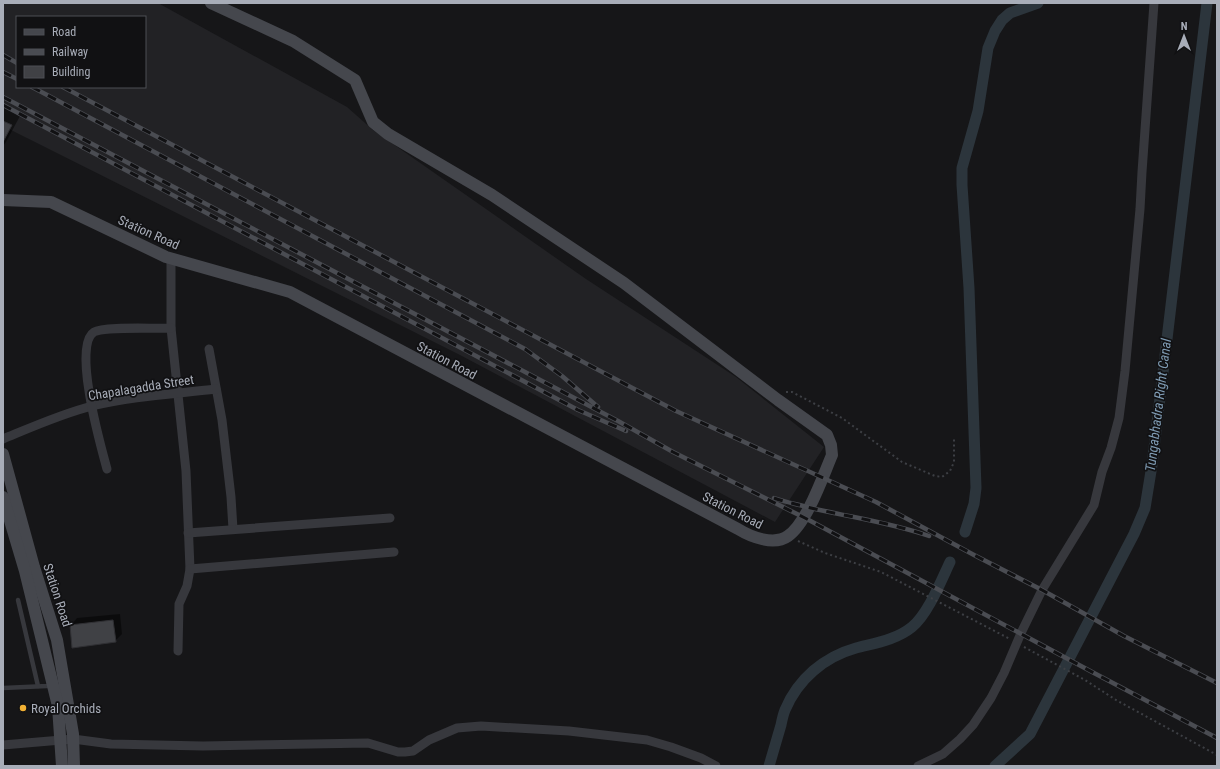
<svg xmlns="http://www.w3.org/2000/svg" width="1220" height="769" viewBox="0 0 1220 769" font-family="'Roboto Condensed',sans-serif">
  <rect width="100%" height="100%" fill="#161618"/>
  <path fill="#222225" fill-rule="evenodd" d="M 3,3 L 158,3 L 347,107 L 373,130 L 586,279 L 736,377 L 824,447 L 775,522 L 460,355 L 3,126 ZM 17,17 L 145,17 L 145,87 L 17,87 Z"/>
  <g fill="#0007">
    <path d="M 3,107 L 20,116 L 6,142 L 3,146 Z"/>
    <path d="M 120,614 L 122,634 L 115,641 L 71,625 L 77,618 Z"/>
  </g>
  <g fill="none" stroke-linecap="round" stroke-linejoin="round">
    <g stroke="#2c353c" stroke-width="11">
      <path d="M 965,532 L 974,504 L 976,488 L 969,288 L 962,185 L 962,168 L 978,111 L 988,48 L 995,31 L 1002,20 L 1010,13 L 1038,3"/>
      <path d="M 769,766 C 773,752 777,739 781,725 C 782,720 783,715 785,710 C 798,679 824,657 856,648 C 875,643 896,640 912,627 C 928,614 941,581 950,562"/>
      <path d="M 995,766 L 1030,734 L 1134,534 L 1145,508 L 1152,465 L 1207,3"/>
    </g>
  </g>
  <g fill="#404145" stroke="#303034">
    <path d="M 3,121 L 12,125 L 3,142 Z"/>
    <path d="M 113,620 L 116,642 L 72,648 L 70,625 Z"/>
  </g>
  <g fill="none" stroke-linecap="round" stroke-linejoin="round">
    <g stroke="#3d3f44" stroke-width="2" stroke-dasharray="2 3" stroke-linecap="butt">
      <path d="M 786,392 L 792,392 L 842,418 L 902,462 L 935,476 L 942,477 L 950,471 L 954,462 L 954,439"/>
      <path d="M 798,541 L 825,553 L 881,572 L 1010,639"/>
      <path d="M 1024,647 L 1085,680 L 1116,700 L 1217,755"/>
    </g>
    <g stroke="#37383d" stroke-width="4.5">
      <path d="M 18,600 L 38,686"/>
      <path d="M 3,688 L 47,686 L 51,684"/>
    </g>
    <g stroke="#37383d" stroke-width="9">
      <path d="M 171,259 L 171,328 L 186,471 L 190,569 L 187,586 L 179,604 L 178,651"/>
      <path d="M 209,349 L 222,420 L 231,497 L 233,529"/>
      <path d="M 3,439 C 32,427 61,414 92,406 C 133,396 175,394 216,389"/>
      <path d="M 107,469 C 101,447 72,345 94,332 C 104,326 156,329 171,328"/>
      <path d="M 188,533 L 390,518"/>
      <path d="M 190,569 L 394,552"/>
      <path d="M 3,745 L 73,739 L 111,744 L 203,746 L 368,743 L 398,752 L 405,752 L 413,751 L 429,740 L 457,728 L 481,726 L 569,731 L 647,740 L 671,747 L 701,758 L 716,766"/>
      <path d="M 918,766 L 943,754 L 960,739 L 973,725 L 991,698 L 1004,673 L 1021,633 L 1042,590 L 1094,505 L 1102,472 L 1111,448 L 1119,418 L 1125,371 L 1140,209 L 1142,172 L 1154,3"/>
    </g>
    <g stroke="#45474d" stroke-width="12">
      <path d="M 3,200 L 51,202 L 166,257 L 290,292 L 738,529 C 751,537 774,546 788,536 C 807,523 823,476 832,455 L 831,445 L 827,435 L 778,400 L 624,283 L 492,195 L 388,134 L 373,122 L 355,80 L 293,41 L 211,3"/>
      <path d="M 3,454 L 34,567 L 57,640 L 73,734 L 74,766"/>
      <path d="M 3,497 L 25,571 L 58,706 L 62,766"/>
    </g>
    <g stroke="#4a4c52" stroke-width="4.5">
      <g id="rail">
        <path d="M 3,55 L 17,63"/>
        <path d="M 3,72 L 17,79"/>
        <path d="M 32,87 L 525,349 L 562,376 L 598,407"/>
        <path d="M 63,87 L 676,411 L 876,502 L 974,555 L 1042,590 L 1124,636 L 1217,683"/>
        <path d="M 3,97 L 618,421 L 673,452 L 805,518 L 1094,673 L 1217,738"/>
        <path d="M 3,105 L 578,410 L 626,431"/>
        <path d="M 774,498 C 785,502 796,504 807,507 C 848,517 889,522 929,536"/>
      </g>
    </g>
    <use href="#rail" stroke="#111113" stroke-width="3" stroke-dasharray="9" stroke-linecap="butt"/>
  </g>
  <circle fill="#f2b134" stroke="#111113" stroke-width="1.5" cx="23" cy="708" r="4"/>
  <g text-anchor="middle" stroke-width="3.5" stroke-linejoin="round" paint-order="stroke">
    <g font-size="13" fill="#a8adb8" stroke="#111113">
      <text transform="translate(149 232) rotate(24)" y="5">Station Road</text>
      <text transform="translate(447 360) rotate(28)" y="5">Station Road</text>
      <text transform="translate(141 387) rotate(-9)" y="5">Chapalagadda Street</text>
      <text transform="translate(733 510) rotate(27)" y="5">Station Road</text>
      <text transform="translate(58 595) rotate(72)" y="5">Station Road</text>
    </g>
    <g font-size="13" fill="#a8adb8" stroke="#111113" text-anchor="start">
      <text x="31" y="713">Royal Orchids</text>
    </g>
    <g font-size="14" font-style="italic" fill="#7f9bb3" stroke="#111113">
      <text transform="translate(1158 405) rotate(-83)" y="5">Tungabhadra Right Canal</text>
    </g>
  </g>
  <rect width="1220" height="769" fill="none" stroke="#a8adb8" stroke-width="8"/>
  <rect x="16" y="16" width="130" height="72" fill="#111113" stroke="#4d4f55"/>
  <rect x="24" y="29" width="20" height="6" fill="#45474d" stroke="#4d4f55"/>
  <text x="52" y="36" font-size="12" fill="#a8adb8">Road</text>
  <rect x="24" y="49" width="20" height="6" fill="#4a4c52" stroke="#4d4f55"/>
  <text x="52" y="56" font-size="12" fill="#a8adb8">Railway</text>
  <rect x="24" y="66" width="20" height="12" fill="#404145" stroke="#4d4f55"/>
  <text x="52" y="76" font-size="12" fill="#a8adb8">Building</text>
  <g transform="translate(1184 36)" stroke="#111113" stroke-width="3" paint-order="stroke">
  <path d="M0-3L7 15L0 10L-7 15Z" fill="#a8adb8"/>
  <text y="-6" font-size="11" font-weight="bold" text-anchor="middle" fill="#a8adb8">N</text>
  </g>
</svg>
